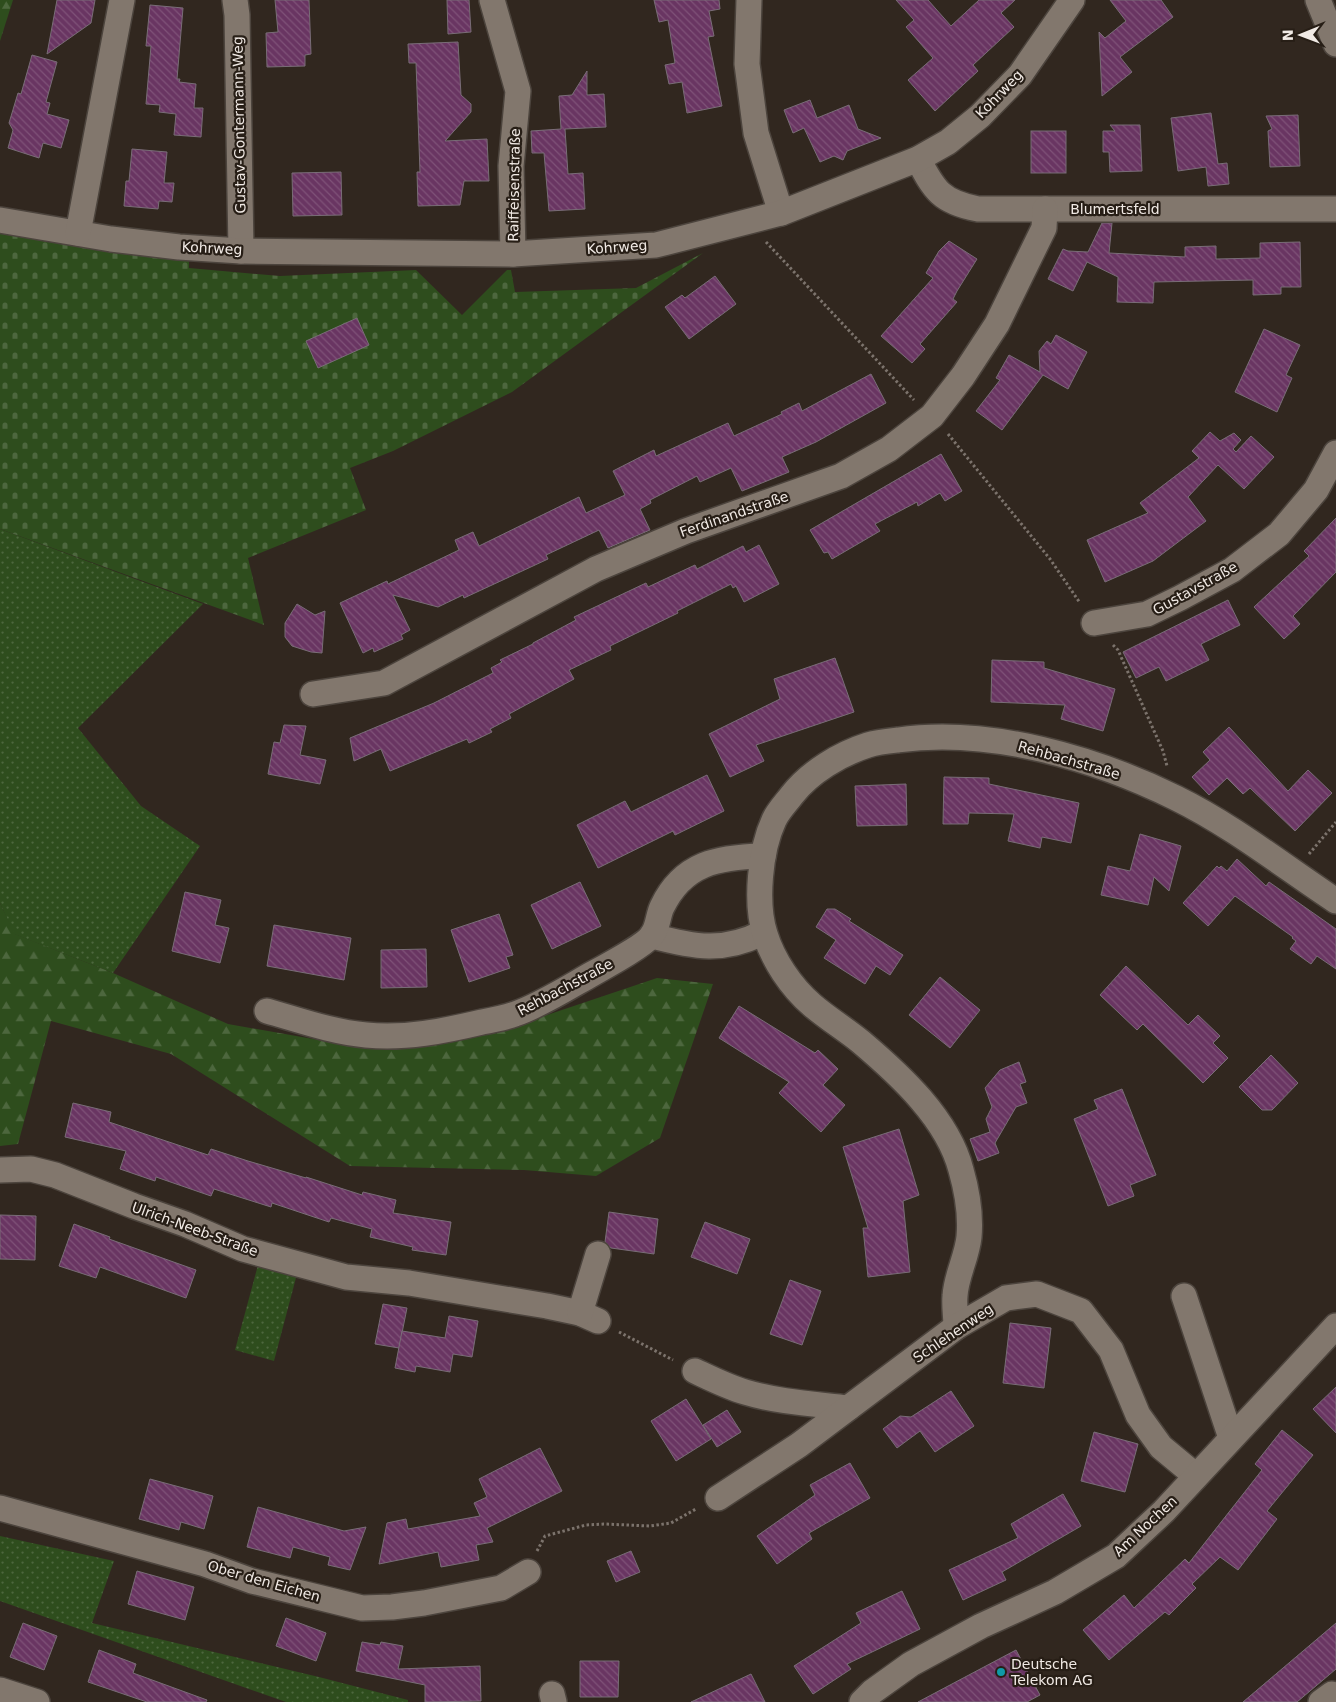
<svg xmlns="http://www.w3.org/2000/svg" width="1336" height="1702" viewBox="0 0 1336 1702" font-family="'DejaVu Sans',sans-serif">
  <defs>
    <pattern id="green-dots" width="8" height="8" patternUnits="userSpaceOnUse" patternTransform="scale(1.25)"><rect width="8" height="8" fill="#2e4d1d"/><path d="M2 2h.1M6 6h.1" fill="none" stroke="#4d673e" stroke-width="1.8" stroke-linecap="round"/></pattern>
    <pattern id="forest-firs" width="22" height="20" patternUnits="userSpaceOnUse" patternTransform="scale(1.25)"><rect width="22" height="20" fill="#2e4d1d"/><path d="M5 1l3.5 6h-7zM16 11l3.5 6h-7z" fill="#4d673e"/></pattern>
    <pattern id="cemetery-stones" width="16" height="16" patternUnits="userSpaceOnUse" patternTransform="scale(1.25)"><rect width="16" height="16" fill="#2e4d1d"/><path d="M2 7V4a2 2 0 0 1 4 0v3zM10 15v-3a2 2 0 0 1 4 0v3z" fill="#4d673e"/></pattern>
    <pattern id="building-back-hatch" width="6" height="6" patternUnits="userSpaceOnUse" patternTransform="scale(1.25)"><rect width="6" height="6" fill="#693562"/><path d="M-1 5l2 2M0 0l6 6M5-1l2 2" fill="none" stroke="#7f5278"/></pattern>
  </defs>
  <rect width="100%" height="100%" fill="#31271f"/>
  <g fill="url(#green-dots)">
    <path d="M 0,529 L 203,604 L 78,728 L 141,806 L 200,846 L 113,973 L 14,934 L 0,903 Z"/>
    <path d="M 258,1265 L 297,1274 L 274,1361 L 235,1350 Z"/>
    <path d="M 0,1536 L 114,1561 L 92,1623 L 319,1677 L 408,1700 L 408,1702 L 286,1702 L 0,1601 Z"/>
  </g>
  <g fill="url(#forest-firs)">
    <path d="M 0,0 L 13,0 L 0,41 Z"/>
    <path d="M 0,903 L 15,934 L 113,973 L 228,1024 L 347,1045 L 448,1043 L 547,1015 L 657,978 L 713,984 L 660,1138 L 596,1176 L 524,1170 L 350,1166 L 171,1054 L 51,1021 L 18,1144 L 0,1146 Z"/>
  </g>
  <path fill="url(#cemetery-stones)" d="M 0,232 C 63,244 125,255 189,260 L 189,268 L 280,276 L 416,270 L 462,315 L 507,270 L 511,270 L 515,292 L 636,288 L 703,253 L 512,392 L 393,451 L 350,468 L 366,510 L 248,558 L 264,625 L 0,529 Z"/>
  <g fill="url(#building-back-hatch)" stroke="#796d77">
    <path d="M 57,0 L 95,0 L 91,23 L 47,54 Z"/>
    <path d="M 275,0 L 309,0 L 311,54 L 305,55 L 305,66 L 267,67 L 266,33 L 278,32 Z"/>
    <path d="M 447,0 L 469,0 L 471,32 L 448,34 Z"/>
    <path d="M 654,0 L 719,0 L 720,9 L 709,11 L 714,36 L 708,37 L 722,106 L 687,113 L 682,82 L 669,84 L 665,65 L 675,63 L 668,20 L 659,22 Z"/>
    <path d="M 896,0 L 928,0 L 951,26 L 979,0 L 1015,0 L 1001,13 L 1014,27 L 973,65 L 978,71 L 935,111 L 908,80 L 933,58 L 906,27 L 914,20 Z"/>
    <path d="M 1110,0 L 1161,0 L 1173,17 L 1120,57 L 1132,72 L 1102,96 L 1099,32 L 1105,38 L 1126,21 Z"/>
    <path d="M 150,5 L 183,8 L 177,79 L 180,79 L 179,82 L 196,84 L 194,108 L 203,108 L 201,137 L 174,135 L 176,114 L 159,112 L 160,105 L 146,104 L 151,46 L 146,46 Z"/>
    <path d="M 458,42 L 461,95 L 471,104 L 471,112 L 445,141 L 487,139 L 489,181 L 464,181 L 460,205 L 418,206 L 417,172 L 420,172 L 416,63 L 409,63 L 408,44 Z"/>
    <path d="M 32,55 L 57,62 L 46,102 L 50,103 L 47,114 L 69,120 L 61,148 L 43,143 L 39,158 L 8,148 L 13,130 L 9,123 L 18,93 L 21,94 Z"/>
    <path d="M 587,71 L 587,95 L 604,94 L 606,127 L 565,129 L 568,174 L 583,173 L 585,209 L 549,211 L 544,153 L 532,153 L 531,131 L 561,129 L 559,96 L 572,95 Z"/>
    <path d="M 810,100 L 817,118 L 849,105 L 858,129 L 881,138 L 847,151 L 843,160 L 834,156 L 820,162 L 804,128 L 793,133 L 784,110 Z"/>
    <path d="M 1211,113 L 1218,164 L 1227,163 L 1229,184 L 1208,186 L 1206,167 L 1178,171 L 1171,118 Z"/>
    <path d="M 1298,115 L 1300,166 L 1270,167 L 1268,131 L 1272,129 L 1266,116 Z"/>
    <path d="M 1110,125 L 1140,125 L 1142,171 L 1110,172 L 1109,152 L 1103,152 L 1103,131 L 1115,131 Z"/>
    <rect x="1031" y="131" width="35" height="42"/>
    <path d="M 132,149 L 167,152 L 164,183 L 174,183 L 172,202 L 159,201 L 158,209 L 124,206 L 126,181 L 129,181 Z"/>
    <path d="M 341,172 L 342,215 L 293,216 L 292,173 Z"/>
    <path d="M 1102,223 L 1112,223 L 1109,253 L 1185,257 L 1185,247 L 1216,246 L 1216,259 L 1260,258 L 1260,243 L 1300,242 L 1301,287 L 1281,287 L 1281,294 L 1253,295 L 1253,280 L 1154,282 L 1153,303 L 1117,302 L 1118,277 L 1087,262 L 1073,291 L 1048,279 L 1063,249 L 1068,251 L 1088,252 Z"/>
    <path d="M 949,241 L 977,259 L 957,291 L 953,299 L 957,302 L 920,344 L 925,349 L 912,363 L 881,336 L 933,278 L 926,273 L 939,251 Z"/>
    <path d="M 715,276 L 736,304 L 689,339 L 665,307 L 682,295 L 685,298 Z"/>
    <path d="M 357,318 L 369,345 L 318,368 L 306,341 Z"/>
    <path d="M 1264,329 L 1300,345 L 1286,375 L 1292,378 L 1277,412 L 1235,392 Z"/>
    <path d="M 1056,335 L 1087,352 L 1068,389 L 1043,375 L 1002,430 L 976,411 L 1000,380 L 996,378 L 1009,355 L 1040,372 L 1039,351 L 1047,341 L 1051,344 Z"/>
    <path d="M 871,374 L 886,403 L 816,442 L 782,457 L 789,472 L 742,491 L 731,468 L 700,482 L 697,476 L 650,500 L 651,503 L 640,509 L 650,530 L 608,548 L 599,530 L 546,555 L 548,559 L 464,598 L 463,595 L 438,607 L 393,595 L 410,630 L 401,635 L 403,639 L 374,652 L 373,648 L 363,653 L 340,603 L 387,581 L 388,584 L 459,550 L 455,540 L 473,532 L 479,546 L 579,497 L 586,513 L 625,495 L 613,471 L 654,450 L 656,456 L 728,423 L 734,436 L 782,414 L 781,412 L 799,403 L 802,411 Z"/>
    <path d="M 1210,432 L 1220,441 L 1234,433 L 1241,440 L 1233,449 L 1236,452 L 1251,436 L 1274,457 L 1244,489 L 1218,465 L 1188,497 L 1206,521 L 1153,561 L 1105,582 L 1087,540 L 1148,513 L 1140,503 L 1199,458 L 1192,451 Z"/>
    <path d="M 941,454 L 962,491 L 945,501 L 940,493 L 918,506 L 917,502 L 875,524 L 880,531 L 832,559 L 828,552 L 824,553 L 810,530 Z"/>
    <path d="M 1336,518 L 1336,572 L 1293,616 L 1300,624 L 1284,639 L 1254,607 L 1309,556 L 1304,551 Z"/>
    <path d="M 759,545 L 779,584 L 744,602 L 736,586 L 733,588 L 731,584 L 677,611 L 678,613 L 610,646 L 611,650 L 569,670 L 574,679 L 509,714 L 511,718 L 490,729 L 492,732 L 469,743 L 467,739 L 390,771 L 381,749 L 354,761 L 350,738 L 434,703 L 493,673 L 491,668 L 502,662 L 500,660 L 533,644 L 533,643 L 576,620 L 574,617 L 646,583 L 648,587 L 695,565 L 697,569 L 743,546 L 746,552 Z"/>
    <path d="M 1228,600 L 1240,625 L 1201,644 L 1209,660 L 1166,681 L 1159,667 L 1136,678 L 1123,652 Z"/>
    <path d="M 297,604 L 315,615 L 325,611 L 322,653 L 311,652 L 292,646 L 285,637 L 285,623 Z"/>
    <path d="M 835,658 L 854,712 L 756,745 L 764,761 L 730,777 L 709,734 L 780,699 L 774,679 Z"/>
    <path d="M 992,660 L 1044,662 L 1044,668 L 1115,689 L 1103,731 L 1061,719 L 1065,705 L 991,702 Z"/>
    <path d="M 284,725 L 306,726 L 300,755 L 326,760 L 320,784 L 268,774 L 274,742 L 280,743 Z"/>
    <path d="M 1229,727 L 1288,791 L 1308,770 L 1332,793 L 1295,831 L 1250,788 L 1243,794 L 1227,778 L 1209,795 L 1192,777 L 1210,760 L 1203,752 Z"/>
    <path d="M 707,775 L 724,811 L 675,835 L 673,831 L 598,868 L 577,825 L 625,801 L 631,812 Z"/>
    <path d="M 944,777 L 989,778 L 989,784 L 1079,803 L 1071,843 L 1042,837 L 1040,848 L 1008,841 L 1014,814 L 969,813 L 968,824 L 943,824 Z"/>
    <path d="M 906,784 L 907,825 L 857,826 L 855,786 Z"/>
    <path d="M 1140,834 L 1181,846 L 1169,891 L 1154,877 L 1148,905 L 1101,895 L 1108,866 L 1130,871 Z"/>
    <path d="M 1237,859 L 1266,886 L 1269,882 L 1336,929 L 1336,969 L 1317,956 L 1311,964 L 1290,949 L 1296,941 L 1292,938 L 1293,937 L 1235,896 L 1208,926 L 1183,903 L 1217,866 L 1219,868 L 1221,866 L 1227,871 Z"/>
    <path d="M 580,882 L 601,926 L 552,949 L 531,905 Z"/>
    <path d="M 185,892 L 221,900 L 215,925 L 229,928 L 220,963 L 172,951 Z"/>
    <path d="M 827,909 L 835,909 L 851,919 L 849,921 L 903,955 L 890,975 L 876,966 L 865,984 L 824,958 L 836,940 L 816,927 Z"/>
    <path d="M 499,914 L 513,955 L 506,957 L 510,968 L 469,982 L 451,930 Z"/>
    <path d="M 274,925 L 351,938 L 344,980 L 267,966 Z"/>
    <path d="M 426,949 L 427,987 L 381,988 L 381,950 Z"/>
    <path d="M 1126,966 L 1188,1025 L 1198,1015 L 1220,1036 L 1213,1043 L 1228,1058 L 1203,1083 L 1143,1024 L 1137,1030 L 1100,995 Z"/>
    <path d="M 940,977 L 980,1010 L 950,1048 L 909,1015 Z"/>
    <path d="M 739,1006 L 815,1053 L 818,1050 L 838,1069 L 823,1085 L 845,1105 L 821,1132 L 779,1093 L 789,1082 L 719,1038 Z"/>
    <path d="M 1271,1055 L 1298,1083 L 1272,1110 L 1262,1110 L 1239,1087 Z"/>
    <path d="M 1019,1062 L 1026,1082 L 1020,1084 L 1027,1103 L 1016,1107 L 995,1143 L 999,1153 L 978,1161 L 970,1139 L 990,1132 L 986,1119 L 992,1107 L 985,1088 L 1000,1070 Z"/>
    <path d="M 1122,1089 L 1156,1175 L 1130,1185 L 1134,1196 L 1108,1206 L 1074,1119 L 1098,1109 L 1094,1100 Z"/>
    <path d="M 73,1103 L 111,1112 L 109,1122 L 208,1155 L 211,1149 L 248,1161 L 306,1178 L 306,1177 L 362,1195 L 363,1192 L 396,1200 L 393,1213 L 451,1222 L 446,1255 L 412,1250 L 413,1247 L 370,1237 L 372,1229 L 331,1218 L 329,1222 L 272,1203 L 271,1207 L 214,1189 L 211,1196 L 156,1177 L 155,1181 L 120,1169 L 126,1151 L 65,1137 Z"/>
    <path d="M 899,1129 L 919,1195 L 903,1201 L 910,1272 L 868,1277 L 863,1228 L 868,1228 L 843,1147 Z"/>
    <path d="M 609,1212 L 658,1219 L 654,1254 L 611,1248 L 605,1242 Z"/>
    <path d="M 0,1215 L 36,1216 L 35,1260 L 0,1259 Z"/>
    <path d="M 705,1222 L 750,1239 L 737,1274 L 691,1257 Z"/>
    <path d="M 74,1224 L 110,1237 L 109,1239 L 196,1270 L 186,1298 L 100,1267 L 96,1278 L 59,1266 Z"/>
    <path d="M 790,1280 L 821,1291 L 802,1345 L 770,1334 Z"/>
    <path d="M 383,1304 L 407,1308 L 399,1348 L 375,1344 Z"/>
    <path d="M 449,1316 L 478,1321 L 472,1357 L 453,1354 L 450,1372 L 416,1366 L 415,1372 L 395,1368 L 402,1331 L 445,1338 Z"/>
    <path d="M 1010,1323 L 1051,1328 L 1044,1388 L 1003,1383 Z"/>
    <path d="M 1336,1387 L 1336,1433 L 1313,1409 Z"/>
    <path d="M 951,1391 L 974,1426 L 935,1452 L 920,1431 L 897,1448 L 883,1429 L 900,1416 L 911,1417 Z"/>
    <path d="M 686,1399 L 711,1439 L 676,1461 L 651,1421 Z"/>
    <path d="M 727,1410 L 741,1432 L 717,1447 L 703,1425 Z"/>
    <path d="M 1282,1430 L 1313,1455 L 1267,1511 L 1277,1519 L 1238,1570 L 1220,1557 L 1192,1584 L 1196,1588 L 1169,1615 L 1165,1612 L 1109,1660 L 1083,1630 L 1124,1595 L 1134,1608 L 1185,1559 L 1189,1563 L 1262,1470 L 1255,1464 Z"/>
    <path d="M 1094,1432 L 1138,1444 L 1125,1492 L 1081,1481 Z"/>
    <path d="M 540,1448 L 562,1491 L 487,1528 L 493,1542 L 476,1545 L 479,1560 L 441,1567 L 438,1552 L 379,1564 L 387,1523 L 406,1519 L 408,1529 L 480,1516 L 474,1503 L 487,1497 L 479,1479 Z"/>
    <path d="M 850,1463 L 870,1498 L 809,1533 L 812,1539 L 777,1564 L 757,1536 L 815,1495 L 810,1485 Z"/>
    <path d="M 150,1479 L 213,1496 L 204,1529 L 181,1522 L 179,1530 L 139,1519 Z"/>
    <path d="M 1063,1494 L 1081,1526 L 1002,1572 L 1006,1580 L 963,1600 L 949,1570 L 1018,1538 L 1011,1524 Z"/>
    <path d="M 258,1507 L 344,1531 L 366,1527 L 350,1570 L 328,1565 L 330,1557 L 293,1547 L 290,1558 L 247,1547 Z"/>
    <path d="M 631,1551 L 640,1572 L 616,1582 L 607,1561 Z"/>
    <path d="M 137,1571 L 194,1587 L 185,1620 L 128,1604 Z"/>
    <path d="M 902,1591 L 920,1629 L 847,1664 L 851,1669 L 813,1694 L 794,1666 L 861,1623 L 856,1613 Z"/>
    <path d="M 286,1618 L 326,1633 L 316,1661 L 276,1646 Z"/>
    <path d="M 23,1623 L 57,1636 L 44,1670 L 10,1657 Z"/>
    <path d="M 1336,1623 L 1336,1669 L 1297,1702 L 1243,1702 Z"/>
    <path d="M 362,1642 L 380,1645 L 381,1642 L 403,1646 L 398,1669 L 480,1666 L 481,1701 L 425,1702 L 425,1685 L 356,1671 Z"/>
    <path d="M 99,1650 L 136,1664 L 133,1673 L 207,1700 L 206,1702 L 147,1702 L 88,1682 Z"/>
    <path d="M 1016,1650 L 1040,1695 L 1027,1702 L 918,1702 Z"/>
    <path d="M 580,1661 L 619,1661 L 618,1697 L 580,1697 Z"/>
    <path d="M 751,1674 L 765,1702 L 691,1702 Z"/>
  </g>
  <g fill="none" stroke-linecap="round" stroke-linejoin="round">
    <g stroke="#4c443d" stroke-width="28">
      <g id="minor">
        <path d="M 235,0 L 237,15 L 241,251"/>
        <path d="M 492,0 L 518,91 L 511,166 L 513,254"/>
        <path d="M 749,0 L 747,64 L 756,133 L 781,213"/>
        <path d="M 1318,0 L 1336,44"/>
        <path d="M 918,159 C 934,190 941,202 978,209 L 1336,209"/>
        <path d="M 0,220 L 111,239 L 179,247 L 241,251 L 513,254 L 656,245 L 781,213 L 918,159 L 948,142 L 980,116 L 1020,75 L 1072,0"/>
        <path d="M 78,233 L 122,0"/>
        <path d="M 1094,623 L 1147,614 L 1180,598 L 1232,570 L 1279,534 L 1316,490 L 1336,453"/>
        <path d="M 313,694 L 384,683 L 596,569 L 686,531 L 841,476 L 889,449 L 932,416 L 963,376 L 997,324 L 1044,228 L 1045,209"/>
        <path d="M 652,936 C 694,947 724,953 764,932"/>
        <path d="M 267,1011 C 299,1020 332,1032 366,1035 C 405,1039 444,1031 482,1022 C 493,1020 504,1018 515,1014 C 539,1006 569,987 592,974 C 603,968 647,944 652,935 C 658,928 658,915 662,907 C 683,863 718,857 763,856"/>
        <path d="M 0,1170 L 31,1169 L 55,1175 L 134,1206 L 185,1224 L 243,1249 L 346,1277 L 409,1283 L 547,1306 L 580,1313 L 598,1321"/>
        <path d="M 1184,1296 L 1231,1438"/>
        <path d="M 580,1313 L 598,1254"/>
        <path d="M 956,1327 C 956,1317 954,1306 955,1296 C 956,1276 967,1257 969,1237 C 971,1215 967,1191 961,1170 C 948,1119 900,1075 861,1042 C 845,1029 827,1018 812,1005 C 791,987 773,960 765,934 C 755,903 760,850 774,820 C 778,811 786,803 792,795 C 810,772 840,754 868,745 C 877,742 888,741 898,740 C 989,727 1095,758 1176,798 C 1233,826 1283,866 1336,901"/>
        <path d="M 695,1371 C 712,1379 728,1387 745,1392 C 778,1402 814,1404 848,1408"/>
        <path d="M 718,1498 L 799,1445 L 956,1327 L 1006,1298 L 1037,1294 L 1081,1311 L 1111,1350 L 1138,1415 L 1161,1447 L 1196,1476"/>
        <path d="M 0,1508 L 205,1564 L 252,1581 L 362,1608 L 392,1607 L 424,1603 L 501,1588 L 528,1572"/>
        <path d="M 0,1690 L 37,1702"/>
        <path d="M 552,1694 L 554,1702"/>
        <path d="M 862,1702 L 872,1692 L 911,1664 L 981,1626 L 1055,1592 L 1116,1556 L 1164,1511 L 1336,1326"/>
        <path d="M 1321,1702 L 1332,1694"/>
      </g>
    </g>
    <g stroke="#7c736c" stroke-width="3" stroke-dasharray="2.5 2.5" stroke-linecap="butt">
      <path d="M 766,242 L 914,400"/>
      <path d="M 948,434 L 1050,559 L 1080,603"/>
      <path d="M 1113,645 L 1118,650 L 1163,751 L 1167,766"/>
      <path d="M 1309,854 L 1336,822"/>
      <path d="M 619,1332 L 673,1360"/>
      <path d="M 537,1551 L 545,1536 L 586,1525 L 604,1524 L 650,1526 L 671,1523 L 696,1509"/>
    </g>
    <use href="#minor" stroke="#82776d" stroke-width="25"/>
  </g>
  <circle fill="#0f9aa8" stroke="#271e16" stroke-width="2" cx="1001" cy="1672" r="5"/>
  <g text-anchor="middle" stroke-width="4.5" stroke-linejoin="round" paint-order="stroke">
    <g font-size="14" fill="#f1eae5" stroke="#271e16">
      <text transform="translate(999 94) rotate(-46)" y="5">Kohrweg</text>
      <text transform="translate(239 125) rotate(-91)" y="5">Gustav-Gontermann-Weg</text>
      <text transform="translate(514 185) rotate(-89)" y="5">Raiffeisenstraße</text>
      <text x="1115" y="214">Blumertsfeld</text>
      <text transform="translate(617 247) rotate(-4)" y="5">Kohrweg</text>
      <text transform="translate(212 248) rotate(3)" y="5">Kohrweg</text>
      <text transform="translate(734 514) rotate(-19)" y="5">Ferdinandstraße</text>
      <text transform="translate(1195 588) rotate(-29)" y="5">Gustavstraße</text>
      <text transform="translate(1069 760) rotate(16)" y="5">Rehbachstraße</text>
      <text transform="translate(565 987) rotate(-28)" y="5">Rehbachstraße</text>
      <text transform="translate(195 1229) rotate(20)" y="5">Ulrich-Neeb-Straße</text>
      <text transform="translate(953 1333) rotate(-34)" y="5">Schlehenweg</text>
      <text transform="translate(1145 1526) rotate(-43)" y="5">Am Nochen</text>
      <text transform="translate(264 1581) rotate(16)" y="5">Ober den Eichen</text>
    </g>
    <g font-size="14" fill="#f1eae5" stroke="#271e16" text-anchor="start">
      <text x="1011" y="1669">Deutsche<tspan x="1011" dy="16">Telekom AG</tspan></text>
    </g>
  </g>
  <g transform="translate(1301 35) rotate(269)" stroke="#271e16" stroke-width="4" paint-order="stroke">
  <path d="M0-4L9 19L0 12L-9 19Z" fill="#f1eae5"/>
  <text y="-8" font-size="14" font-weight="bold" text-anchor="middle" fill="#f1eae5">N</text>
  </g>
</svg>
